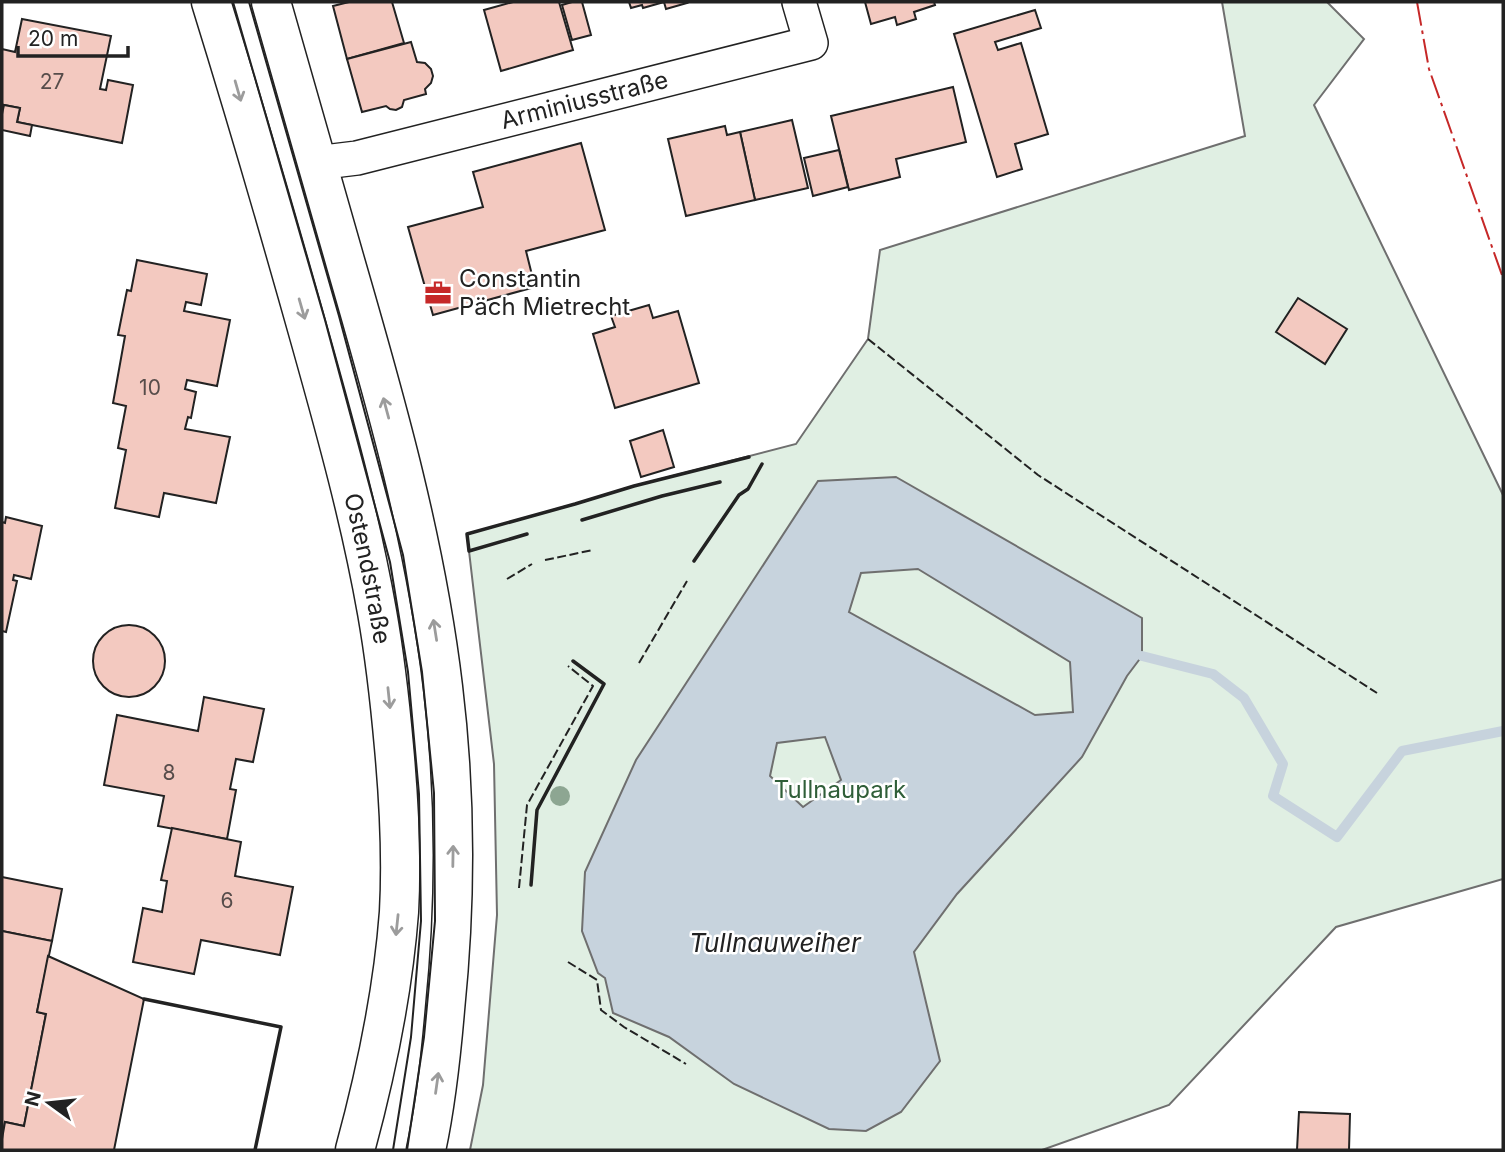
<svg xmlns="http://www.w3.org/2000/svg" width="1505" height="1152" viewBox="0 0 1505 1152" font-family="Inter,sans-serif">
  <rect width="100%" height="100%" fill="#fff"/>
  <path fill="#e0efe3" stroke="#6f6f6f" stroke-width="2" d="M 1222,2 L 1327,2 L 1364,39 L 1314,105 L 1503,495 L 1503,879 L 1336,927 L 1169,1105 L 1042,1150 L 470,1150 L 483,1085 L 497,915 L 494,764 L 467,534 L 575,504 L 634,486 L 796,444 L 868,339 L 880,250 L 1245,136 Z"/>
  <path fill="#c7d3dd" stroke="#6f6f6f" stroke-width="2" fill-rule="evenodd" d="M 896,477 L 1142,618 L 1142,656 L 1127,676 L 1082,757 L 957,894 L 914,952 L 940,1061 L 901,1112 L 866,1131 L 829,1129 L 734,1084 L 669,1037 L 613,1013 L 605,978 L 598,973 L 582,931 L 585,872 L 636,760 L 818,481 ZM 918,569 L 1070,662 L 1073,712 L 1035,715 L 849,612 L 861,573 ZM 825,737 L 841,780 L 803,807 L 770,776 L 777,743 Z"/>
  <g fill="none" stroke-linecap="round" stroke-linejoin="round">
    <path stroke="#c7d3dd" stroke-width="10" d="M 1142,656 L 1213,674 L 1244,698 L 1283,764 L 1273,796 L 1337,837 L 1402,751 L 1503,731"/>
  </g>
  <g fill="#f3c9c0" stroke="#222" stroke-width="2">
    <path d="M 349,2 L 392,2 L 404,43 L 347,59 L 333,6 Z"/>
    <path d="M 513,2 L 559,2 L 573,50 L 501,71 L 484,10 Z"/>
    <path d="M 572,2 L 582,2 L 591,35 L 572,40 L 562,5 Z"/>
    <path d="M 629,2 L 686,2 L 687,3 L 666,9 L 664,2 L 643,8 L 642,5 L 631,8 Z"/>
    <path d="M 865,2 L 934,2 L 935,5 L 914,12 L 916,19 L 897,25 L 895,17 L 871,24 Z"/>
    <path d="M 1035,10 L 1041,28 L 995,42 L 998,50 L 1021,43 L 1048,134 L 1015,144 L 1022,169 L 997,177 L 954,34 Z"/>
    <path d="M 22,19 L 111,36 L 100,89 L 106,90 L 108,80 L 133,85 L 122,143 L 17,122 L 20,108 L 4,105 L 2,114 L 2,49 L 15,52 Z"/>
    <path d="M 411,42 L 417,62 L 425,63 L 431,69 L 433,76 L 431,83 L 425,89 L 426,94 L 404,100 L 402,107 L 396,110 L 390,109 L 386,106 L 362,112 L 347,59 Z"/>
    <path d="M 953,87 L 966,142 L 896,159 L 900,177 L 849,190 L 831,116 Z"/>
    <path d="M 4,105 L 20,108 L 17,122 L 32,125 L 30,136 L 2,130 L 2,114 Z"/>
    <path d="M 792,120 L 808,188 L 755,200 L 740,132 Z"/>
    <path d="M 725,126 L 727,135 L 740,132 L 755,200 L 686,216 L 668,139 Z"/>
    <path d="M 581,143 L 605,230 L 526,251 L 535,287 L 433,315 L 408,227 L 483,207 L 473,172 Z"/>
    <path d="M 839,150 L 848,187 L 813,196 L 804,158 Z"/>
    <path d="M 137,260 L 207,274 L 201,305 L 186,302 L 184,311 L 230,320 L 217,386 L 187,380 L 185,389 L 196,392 L 191,418 L 188,417 L 185,429 L 230,437 L 216,503 L 164,493 L 159,517 L 115,508 L 126,450 L 118,448 L 126,406 L 113,403 L 125,336 L 118,335 L 127,290 L 131,291 Z"/>
    <path d="M 1298,298 L 1347,329 L 1325,364 L 1276,332 Z"/>
    <path d="M 649,305 L 653,318 L 678,311 L 699,383 L 615,408 L 593,334 L 615,327 L 611,316 Z"/>
    <path d="M 663,430 L 674,467 L 641,477 L 630,441 Z"/>
    <path d="M 6,517 L 42,526 L 31,579 L 14,575 L 13,580 L 17,581 L 6,632 L 2,631 L 2,522 L 5,523 Z"/>
    <circle cx="129" cy="661" r="36"/>
    <path d="M 204,697 L 264,709 L 253,762 L 236,759 L 230,789 L 236,790 L 227,839 L 158,826 L 164,796 L 104,785 L 117,715 L 198,731 Z"/>
    <path d="M 172,828 L 241,842 L 235,876 L 293,887 L 280,955 L 201,940 L 194,974 L 133,962 L 143,908 L 162,912 L 167,881 L 161,880 Z"/>
    <path d="M 2,877 L 62,889 L 52,941 L 2,931 Z"/>
    <path d="M 2,931 L 52,941 L 37,1012 L 46,1014 L 24,1126 L 5,1122 L 2,1139 Z"/>
    <path d="M 48,956 L 144,999 L 114,1150 L 2,1150 L 2,1139 L 5,1122 L 24,1126 L 46,1014 L 37,1012 Z"/>
    <path d="M 1299,1112 L 1350,1114 L 1349,1150 L 1297,1150 Z"/>
  </g>
  <g fill="none" stroke-linecap="round" stroke-linejoin="round">
    <g stroke="#222" stroke-width="36">
      <g id="minor">
        <path id="s1" d="M 316,163 L 357,158 L 811,43 L 799,2"/>
      </g>
    </g>
    <g stroke="#222" stroke-width="41">
      <g id="secondary">
        <path id="s2" d="M 211,2 C 246,115 279,228 311,342 C 336,431 361,521 377,612 C 385,657 390,702 394,747 C 399,801 402,857 399,912 C 393,992 376,1073 355,1150"/>
        <path d="M 271,2 C 296,91 321,180 347,268 C 387,406 426,544 443,687 C 456,794 456,902 445,1010 C 441,1057 436,1104 426,1150"/>
      </g>
    </g>
    <use href="#minor" stroke="#fff" stroke-width="33"/>
    <use href="#secondary" stroke="#fff" stroke-width="38"/>
    <g stroke="#222" stroke-width="2">
      <path d="M 233,2 L 325,320 L 390,562 L 408,672 L 419,794 L 421,921 L 411,1037 L 393,1150"/>
      <path d="M 249,2 L 339,316 L 403,555 L 422,672 L 434,793 L 435,921 L 424,1037 L 407,1150"/>
    </g>
    <g stroke="#222" stroke-width="2" stroke-dasharray="9 3.5" stroke-linecap="butt">
      <path d="M 868,339 L 1038,475 L 1377,693"/>
      <path d="M 545,560 L 593,550"/>
      <path d="M 507,579 L 532,564"/>
      <path d="M 639,663 L 687,581"/>
      <path d="M 519,888 L 527,805 L 593,686 L 568,666"/>
      <path d="M 568,962 L 597,980 L 601,1010 L 624,1027 L 686,1064"/>
    </g>
    <g stroke="#222" stroke-width="3.5">
      <path d="M 582,520 L 662,496 L 720,482"/>
      <path d="M 527,534 L 469,551 L 467,534 L 575,504 L 634,486 L 749,457"/>
      <path d="M 694,561 L 739,495 L 748,489 L 762,464"/>
      <path d="M 531,885 L 537,810 L 604,684 L 573,661"/>
      <path d="M 144,999 L 281,1027 L 255,1150"/>
    </g>
    <path stroke="#c62828" stroke-width="2" stroke-dasharray="24 5 3.5 5" stroke-linecap="butt" d="M 1417,2 L 1429,69 L 1503,278"/>
  </g>
  <circle fill="#8da692" cx="560" cy="796" r="10"/>
  <defs><path id="oneway-shaft" d="M-6 0H5M1.5-3L5.5 0L1.5 3" fill="none" stroke-width="1.6" stroke-linecap="round" stroke-linejoin="round" transform="scale(1.75)"/></defs>
  <g stroke="#9c9c9c">
    <use href="#oneway-shaft" transform="translate(238 91) rotate(74)"/>
    <use href="#oneway-shaft" transform="translate(302 309) rotate(74)"/>
    <use href="#oneway-shaft" transform="translate(386 408) rotate(-105)"/>
    <use href="#oneway-shaft" transform="translate(435 630) rotate(-99)"/>
    <use href="#oneway-shaft" transform="translate(389 698) rotate(84)"/>
    <use href="#oneway-shaft" transform="translate(453 856) rotate(-89)"/>
    <use href="#oneway-shaft" transform="translate(397 925) rotate(96)"/>
    <use href="#oneway-shaft" transform="translate(437 1083) rotate(-82)"/>
  </g>
  <defs>
    <g id="office-bare" transform="scale(2.1)"><path d="M-6-3h4V-5.5h4V-3h4V5H-6ZM-1-4.5V-3h2v-1.5ZM-6 0V1H6V0Z" fill="#c62828" stroke="#fff" stroke-width="2.5" paint-order="stroke"/></g>
  </defs>
  <g fill-rule="evenodd">
    <use href="#office-bare" x="438" y="293"/>
  </g>
  <g text-anchor="middle" stroke-width="5" stroke-linejoin="round" paint-order="stroke">
    <g font-size="21" fill="#564c4a">
      <text x="52" y="89">27</text>
      <text x="150" y="395">10</text>
      <text x="169" y="780">8</text>
      <text x="227" y="908">6</text>
    </g>
    <g font-size="24" fill="#222" stroke="#fff">
      <text dy="8" stroke="none"><textPath href="#s1" startOffset="276">Arminiusstraße</textPath></text>
      <text dy="8" stroke="none"><textPath href="#s2" startOffset="588">Ostendstraße</textPath></text>
    </g>
    <g font-size="24" fill="#222" stroke="#fff" text-anchor="start">
      <text x="459" y="287">Constantin<tspan x="459" dy="28">Päch Mietrecht</tspan></text>
    </g>
    <g font-size="24" fill="#2f5e38" stroke="#fff">
      <text x="840" y="798">Tullnaupark</text>
    </g>
    <g font-size="26" font-style="italic" fill="#222" stroke="#fff">
      <text x="775" y="952">Tullnauweiher</text>
    </g>
  </g>
  <rect width="1505" height="1152" fill="none" stroke="#222222" stroke-width="7"/>
  <g transform="translate(49 1103) rotate(285)" stroke="#ffffff" stroke-width="5" paint-order="stroke">
  <path d="M0-5L12 26L0 18L-12 26Z" fill="#222222"/>
  <text y="-10" font-size="19" font-weight="bold" text-anchor="middle" fill="#222222">N</text>
  </g>
  <path d="M18 46v10h110v-10" fill="none" stroke="#222222" stroke-width="3.5"/>
  <text x="28" y="46" font-size="21" fill="#222222" stroke="#ffffff" stroke-width="5" paint-order="stroke">20 m</text>
</svg>
